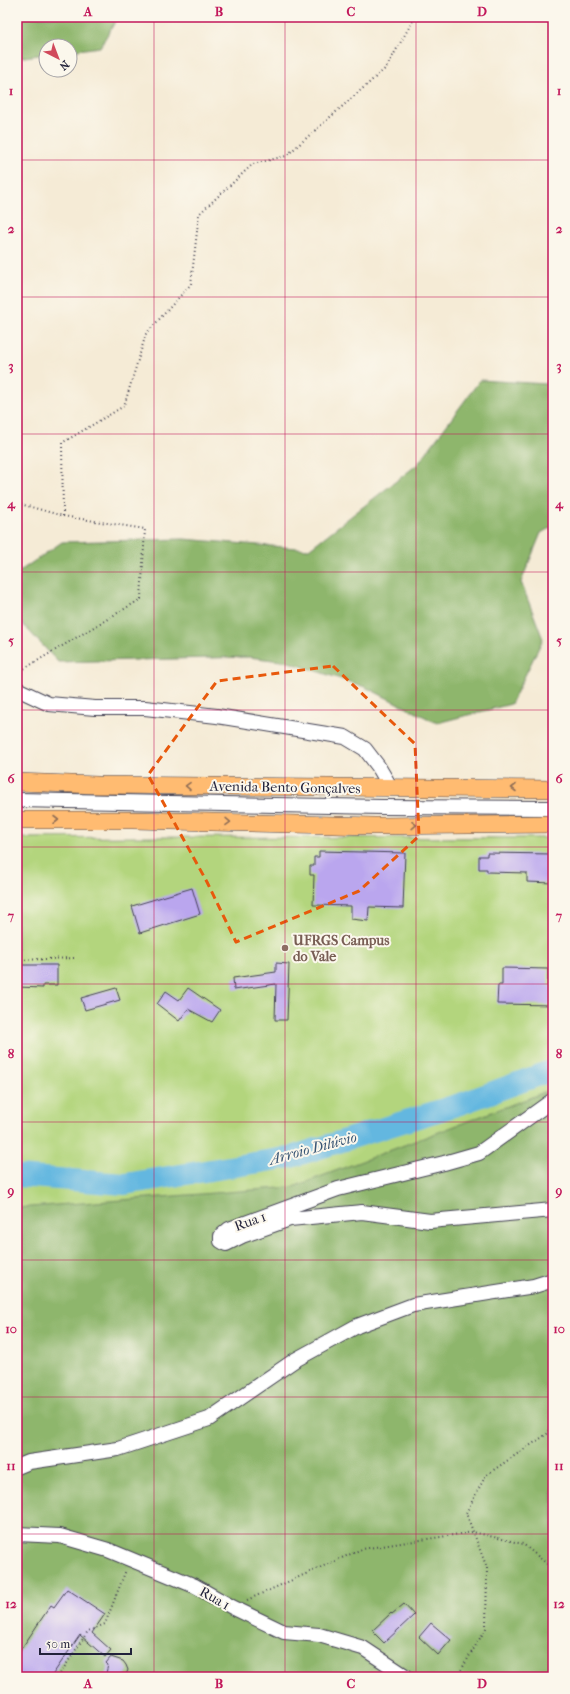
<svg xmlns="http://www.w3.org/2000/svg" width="570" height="1694" viewBox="0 0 570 1694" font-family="'IM FELL French Canon',serif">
  <rect width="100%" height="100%" fill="#fbf7ec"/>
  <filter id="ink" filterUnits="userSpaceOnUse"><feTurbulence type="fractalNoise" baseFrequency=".025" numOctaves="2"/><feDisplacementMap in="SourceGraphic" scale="8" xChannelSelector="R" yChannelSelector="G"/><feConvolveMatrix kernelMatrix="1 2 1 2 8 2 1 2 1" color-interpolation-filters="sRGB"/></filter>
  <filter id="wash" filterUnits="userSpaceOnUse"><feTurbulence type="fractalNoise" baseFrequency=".012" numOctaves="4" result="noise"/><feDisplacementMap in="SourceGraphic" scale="16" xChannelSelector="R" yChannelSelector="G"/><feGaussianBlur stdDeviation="0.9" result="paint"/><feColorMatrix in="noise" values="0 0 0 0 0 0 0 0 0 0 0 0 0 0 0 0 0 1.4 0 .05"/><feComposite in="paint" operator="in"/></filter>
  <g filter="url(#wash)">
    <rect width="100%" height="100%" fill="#f5ebd6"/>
    <path fill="#b3d57d" stroke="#6a7c5c" d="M 136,837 L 553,838 L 553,1677 L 17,1677 L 17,838 Z"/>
    <g fill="#8eb66c" stroke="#586c54">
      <path d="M 17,17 L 118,17 L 100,47 L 70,51 L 70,46 L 46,46 L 46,54 L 17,58 Z"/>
      <path d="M 553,379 L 553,526 L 541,533 L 521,582 L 543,639 L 511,704 L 437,723 L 365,687 L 289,662 L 249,657 L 58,662 L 17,618 L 17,573 L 62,542 L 183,539 L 309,549 L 418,464 L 480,380 L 547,384 Z"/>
      <path d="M 553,1089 L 553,1677 L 17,1677 L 17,1208 L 293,1187 Z"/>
    </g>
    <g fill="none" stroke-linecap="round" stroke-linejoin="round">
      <path stroke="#64b7e0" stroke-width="22" d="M 17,1176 L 125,1184 L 291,1157 L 463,1103 L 553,1070"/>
    </g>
    <g id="blocks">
      <g fill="#baa6ee">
        <path d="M 319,851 L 405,853 L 403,908 L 369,907 L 368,921 L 351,919 L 351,906 L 313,905 L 314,875 L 310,875 L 310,866 L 314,866 L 314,857 L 319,857 Z"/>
        <path d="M 487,853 L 553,854 L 553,883 L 527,882 L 527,873 L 487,872 L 487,869 L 479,869 L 479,856 L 487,856 Z"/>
        <path d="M 192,888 L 200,914 L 140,933 L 132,906 Z"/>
        <path d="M 276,963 L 289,964 L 287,1020 L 275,1020 L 276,984 L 234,990 L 233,978 L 276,972 Z"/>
        <path d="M 17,965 L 57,965 L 57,985 L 43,985 L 43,988 L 17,987 Z"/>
        <path d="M 502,968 L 548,969 L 548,986 L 553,986 L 553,1005 L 497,1004 L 498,985 L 502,985 Z"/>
        <path d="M 116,988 L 120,1000 L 85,1010 L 81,998 Z"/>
        <path d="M 188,988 L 220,1010 L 212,1022 L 188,1009 L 179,1021 L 157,1004 L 166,991 L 179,1000 Z"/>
        <path d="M 67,1589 L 105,1614 L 92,1633 L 111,1650 L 105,1657 L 80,1635 L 51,1677 L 17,1677 L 17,1655 L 51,1605 L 54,1607 Z"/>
        <path d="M 404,1604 L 414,1615 L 384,1643 L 372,1631 L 391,1613 L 392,1614 Z"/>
        <path d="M 431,1623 L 451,1640 L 438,1655 L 419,1637 Z"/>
        <path d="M 111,1657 L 123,1661 L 126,1665 L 128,1670 L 125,1677 L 105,1677 L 108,1665 L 106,1663 Z"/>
      </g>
    </g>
  </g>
  <g filter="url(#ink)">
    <use href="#blocks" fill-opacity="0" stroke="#424052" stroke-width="1"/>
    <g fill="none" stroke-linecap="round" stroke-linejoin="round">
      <g stroke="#424052" stroke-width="16">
        <g id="minor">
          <path d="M 17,689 L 49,704 L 95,708 L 145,708 L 217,716 L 345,737 L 365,749 L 378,766 L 391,788"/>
          <path d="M 17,800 L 383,807 L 553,808"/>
          <path d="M 553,1100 L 479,1153 L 444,1163 L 338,1189 L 229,1229 L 221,1236 L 221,1241 L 226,1244 L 242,1236 L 290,1219 L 362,1212 L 430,1221 L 553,1210"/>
          <path d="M 17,1467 L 29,1462 L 118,1449 L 209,1419 L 295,1360 L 357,1326 L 413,1305 L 534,1286 L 553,1280"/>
          <path d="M 17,1534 L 60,1536 L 108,1550 L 195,1586 L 232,1607 L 284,1632 L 319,1635 L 363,1648 L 407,1677"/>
        </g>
      </g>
      <g stroke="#424052" stroke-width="18">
        <g id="major">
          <path d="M 17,782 L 98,785 L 553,789"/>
          <path d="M 17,820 L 133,820 L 375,826 L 553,824"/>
        </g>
      </g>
      <g stroke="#424052" stroke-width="2" stroke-dasharray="1 3" stroke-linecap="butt">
        <path d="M 17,503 L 63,516 L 145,529 L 141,599 L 17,673"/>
        <path d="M 63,516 L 62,443 L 124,406 L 146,334 L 191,284 L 199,214 L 253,164 L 286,156 L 386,68 L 415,17"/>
        <path d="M 17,953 L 20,959"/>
        <path d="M 17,960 L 75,958"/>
        <path d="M 247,1600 L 362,1549 L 473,1532 L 523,1544 L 553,1569"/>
        <path d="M 58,1677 L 88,1631 L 105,1624 L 126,1570"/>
        <path d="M 457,1677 L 486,1628 L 487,1568 L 466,1513 L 486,1475 L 547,1434 L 553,1425"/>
      </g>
      <use href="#minor" stroke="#fff" stroke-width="14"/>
      <use href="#major" stroke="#ffbb71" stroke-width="17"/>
    </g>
    <defs><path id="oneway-chevron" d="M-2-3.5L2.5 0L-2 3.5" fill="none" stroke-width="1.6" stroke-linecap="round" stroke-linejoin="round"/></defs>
    <g stroke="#906e56">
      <use href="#oneway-chevron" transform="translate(188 786) rotate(-179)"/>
      <use href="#oneway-chevron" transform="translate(514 788) rotate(-180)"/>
      <use href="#oneway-chevron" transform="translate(56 820)"/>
      <use href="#oneway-chevron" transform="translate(228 822) rotate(1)"/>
      <use href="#oneway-chevron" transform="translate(414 825) rotate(-1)"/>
    </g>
  </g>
  <path fill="none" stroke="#e8590c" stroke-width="3" stroke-dasharray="8 5" stroke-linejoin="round" d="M 333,666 L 415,744 L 419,836 L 359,891 L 236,942 L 207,882 L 148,775 L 217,681 Z"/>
  <path fill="none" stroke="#c2185b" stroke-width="1" stroke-opacity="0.55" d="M 154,17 L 154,1677M 285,17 L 285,1677M 416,17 L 416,1677M 17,160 L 553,160M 17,297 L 553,297M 17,434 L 553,434M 17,572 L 553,572M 17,710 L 553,710M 17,847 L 553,847M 17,984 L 553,984M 17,1122 L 553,1122M 17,1260 L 553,1260M 17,1397 L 553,1397M 17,1534 L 553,1534"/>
  <circle fill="#8d6e63" stroke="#fbf7ec" stroke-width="1.5" cx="285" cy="948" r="4"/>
  <g text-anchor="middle" stroke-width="4" stroke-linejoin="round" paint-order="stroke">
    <g font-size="14" fill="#22223b" stroke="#fbf7ec">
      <text transform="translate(285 787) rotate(1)" y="5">Avenida Bento Gonçalves</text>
      <text transform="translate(250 1221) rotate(-20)" y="5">Rua 1</text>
      <text transform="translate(215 1598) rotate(29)" y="5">Rua 1</text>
    </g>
    <g font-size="14" font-weight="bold" fill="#785e54" stroke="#fbf7ec" text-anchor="start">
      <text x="293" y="945">UFRGS Campus<tspan x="293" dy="16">do Vale</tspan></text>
    </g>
    <g font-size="15" font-style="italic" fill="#395675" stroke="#fbf7ec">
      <text transform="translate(313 1148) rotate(-15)" y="5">Arroio Dilúvio</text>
    </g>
  </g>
  <rect width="570" height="1694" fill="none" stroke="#fbf7ec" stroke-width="44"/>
  <g transform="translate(58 58) rotate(138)"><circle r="19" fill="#fbf7ec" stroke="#a4a2a5"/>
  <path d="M0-3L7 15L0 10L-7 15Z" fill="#d1495b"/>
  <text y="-6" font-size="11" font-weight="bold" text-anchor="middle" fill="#22223b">N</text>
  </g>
  <path d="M40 1648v6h91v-6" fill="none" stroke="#22223b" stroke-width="2"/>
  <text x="46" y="1648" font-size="12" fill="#22223b" stroke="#fbf7ec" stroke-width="3" paint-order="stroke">50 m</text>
  <rect x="22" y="22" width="526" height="1650" fill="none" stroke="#c2185b" stroke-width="1.5"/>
  <g font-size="13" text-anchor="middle" font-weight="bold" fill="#c2185b">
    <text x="88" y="16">A</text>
    <text x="219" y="16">B</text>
    <text x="351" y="16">C</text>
    <text x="482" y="16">D</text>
    <text x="11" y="95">1</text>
    <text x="559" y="95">1</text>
    <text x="11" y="233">2</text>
    <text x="559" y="233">2</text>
    <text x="11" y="370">3</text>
    <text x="559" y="370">3</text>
    <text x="11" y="508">4</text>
    <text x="559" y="508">4</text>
    <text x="11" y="645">5</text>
    <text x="559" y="645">5</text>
    <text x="11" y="783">6</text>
    <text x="559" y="783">6</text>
    <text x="11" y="920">7</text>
    <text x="559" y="920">7</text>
    <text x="11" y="1058">8</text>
    <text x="559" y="1058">8</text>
    <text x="11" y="1195">9</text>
    <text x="559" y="1195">9</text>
    <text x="11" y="1333">10</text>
    <text x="559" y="1333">10</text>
    <text x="11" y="1470">11</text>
    <text x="559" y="1470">11</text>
    <text x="11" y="1608">12</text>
    <text x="559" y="1608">12</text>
    <text x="88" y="1688">A</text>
    <text x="219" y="1688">B</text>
    <text x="351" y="1688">C</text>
    <text x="482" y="1688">D</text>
  </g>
</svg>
